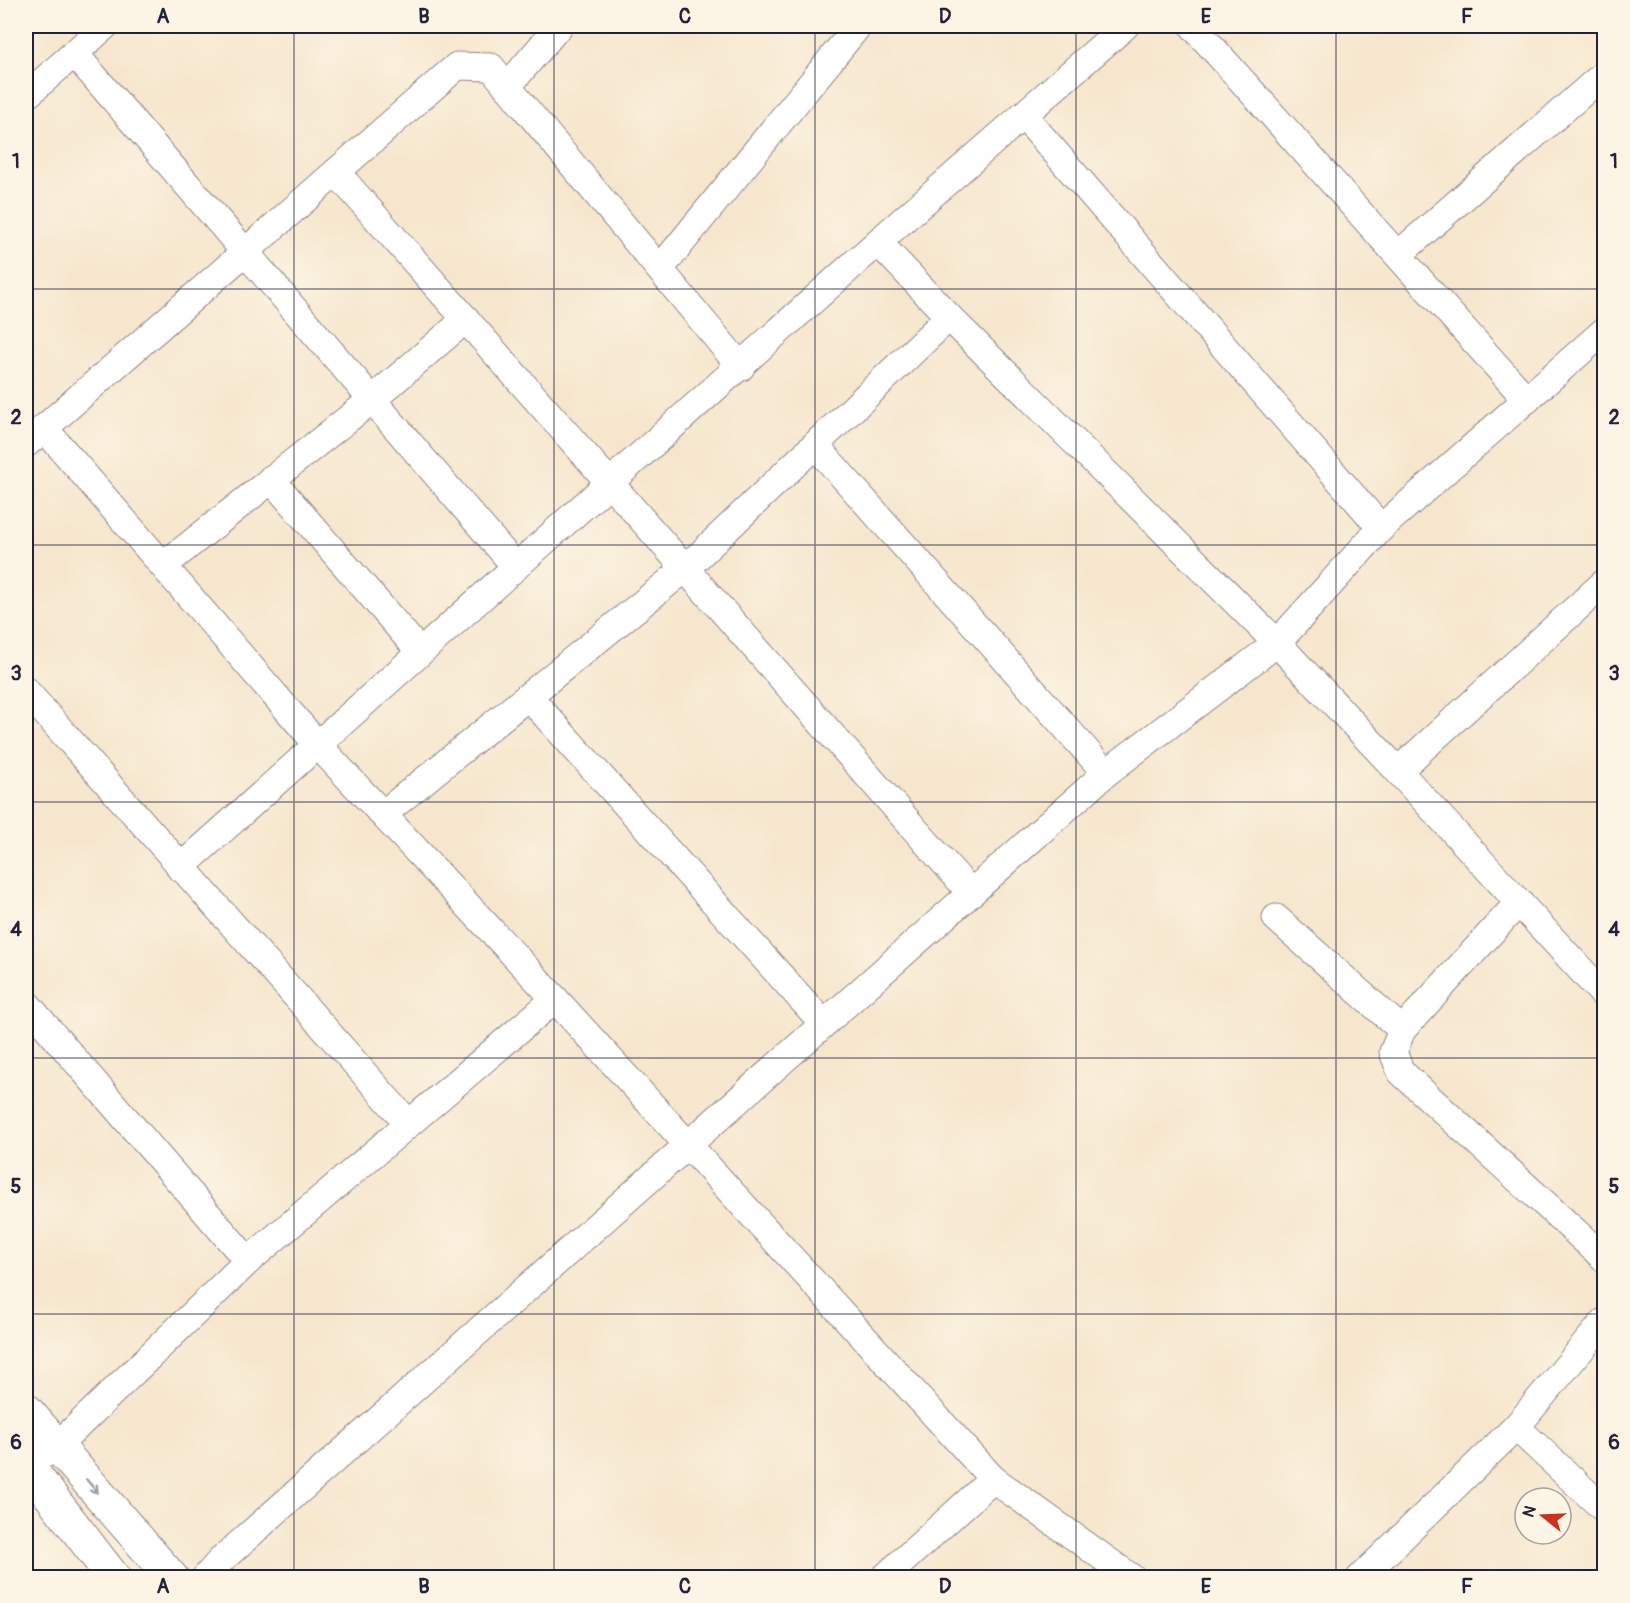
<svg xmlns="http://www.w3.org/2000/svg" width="1630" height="1603" viewBox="0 0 1630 1603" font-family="Pangolin,sans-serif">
  <rect width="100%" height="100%" fill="#fcf5e5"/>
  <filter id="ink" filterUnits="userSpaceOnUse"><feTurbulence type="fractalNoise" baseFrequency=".0167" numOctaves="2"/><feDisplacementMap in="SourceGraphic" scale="12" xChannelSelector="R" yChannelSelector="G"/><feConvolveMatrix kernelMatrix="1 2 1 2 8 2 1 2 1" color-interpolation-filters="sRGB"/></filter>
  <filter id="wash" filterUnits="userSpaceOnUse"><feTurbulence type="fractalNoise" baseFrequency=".008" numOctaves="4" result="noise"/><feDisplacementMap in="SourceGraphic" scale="24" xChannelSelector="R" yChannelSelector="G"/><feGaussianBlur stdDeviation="1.35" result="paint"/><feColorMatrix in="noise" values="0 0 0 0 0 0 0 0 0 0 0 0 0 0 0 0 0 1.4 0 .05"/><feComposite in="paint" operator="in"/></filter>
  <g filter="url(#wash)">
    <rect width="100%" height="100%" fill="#f6e6cd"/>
  </g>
  <g filter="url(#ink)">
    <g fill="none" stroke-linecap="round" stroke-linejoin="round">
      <g stroke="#8c8484" stroke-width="29">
        <g id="street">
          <path d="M 1193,26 L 1527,400"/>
          <path d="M 74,53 L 515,566"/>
          <path d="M 507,87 L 559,26"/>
          <path d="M 26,96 L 105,26"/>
          <path d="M 1023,115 L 1381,528"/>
          <path d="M 336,172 L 971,893"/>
          <path d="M 878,242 L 949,317 L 1277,643 L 1398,771 L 1604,583"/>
          <path d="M 1398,255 L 1604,74"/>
          <path d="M 660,269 L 858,26"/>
          <path d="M 44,428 L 317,744 L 555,999 L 993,1479 L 884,1578"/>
          <path d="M 26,444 L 457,66 L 491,67 L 741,367"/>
          <path d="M 815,445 L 1106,773"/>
          <path d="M 271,479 L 420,652"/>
          <path d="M 164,565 L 373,399 L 466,319"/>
          <path d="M 26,691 L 408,1123"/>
          <path d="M 528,696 L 823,1023"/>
          <path d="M 1398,771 L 1604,995"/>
          <path d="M 383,814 L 686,568 L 949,317"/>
          <path d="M 180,868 L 878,242 L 1125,26"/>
          <path d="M 1519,902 L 1402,1030 L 1393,1052 L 1401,1072 L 1604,1258"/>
          <path d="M 1276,918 L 1402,1030"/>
          <path d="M 26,1003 L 248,1261"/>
          <path d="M 1516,1427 L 1604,1509"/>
          <path d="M 27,1465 L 57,1446 L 248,1261 L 555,999"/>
          <path d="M 993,1479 L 1132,1578"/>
          <path d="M 205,1578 L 220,1561 L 1106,773 L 1277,643 L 1381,528 L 1604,331"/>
          <path d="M 1360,1578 L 1516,1427 L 1604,1322"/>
        </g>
      </g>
      <g stroke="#8c8484" stroke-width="35">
        <g id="secondary">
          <path d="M 26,1410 L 172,1578"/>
          <path d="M 26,1464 L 114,1578"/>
        </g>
      </g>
      <use href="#street" stroke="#fff" stroke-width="27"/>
      <use href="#secondary" stroke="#fff" stroke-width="33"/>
    </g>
    <defs><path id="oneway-shaft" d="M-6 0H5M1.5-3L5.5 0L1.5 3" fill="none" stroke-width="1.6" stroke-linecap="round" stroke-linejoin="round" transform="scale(1.5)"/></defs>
    <use stroke="#9c9ca7" href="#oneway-shaft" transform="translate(92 1486) rotate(49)"/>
  </g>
  <path fill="none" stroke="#22223b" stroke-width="1.5" stroke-opacity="0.55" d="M 294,26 L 294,1578M 554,26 L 554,1578M 815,26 L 815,1578M 1076,26 L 1076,1578M 1336,26 L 1336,1578M 26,289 L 1604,289M 26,545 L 1604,545M 26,802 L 1604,802M 26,1058 L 1604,1058M 26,1314 L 1604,1314"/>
  <rect width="1630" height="1603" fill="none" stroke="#fcf5e5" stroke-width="66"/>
  <g transform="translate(1543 1516) rotate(288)"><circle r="28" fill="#fcf5e5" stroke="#a5a1a1" stroke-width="1.5"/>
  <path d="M0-4.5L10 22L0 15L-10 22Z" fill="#c8321e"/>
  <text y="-9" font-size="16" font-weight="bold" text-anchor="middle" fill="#22223b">N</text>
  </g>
  <rect x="33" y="33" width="1564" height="1537" fill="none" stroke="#22223b" stroke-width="2"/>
  <g font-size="20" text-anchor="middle" font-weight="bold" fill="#22223b">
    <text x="163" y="23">A</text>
    <text x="424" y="23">B</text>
    <text x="685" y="23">C</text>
    <text x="945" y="23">D</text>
    <text x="1206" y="23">E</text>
    <text x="1467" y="23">F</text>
    <text x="16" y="168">1</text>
    <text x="1614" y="168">1</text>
    <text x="16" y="424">2</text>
    <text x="1614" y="424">2</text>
    <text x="16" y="680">3</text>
    <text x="1614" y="680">3</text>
    <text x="16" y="936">4</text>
    <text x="1614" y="936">4</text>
    <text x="16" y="1193">5</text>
    <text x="1614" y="1193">5</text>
    <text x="16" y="1449">6</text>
    <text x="1614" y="1449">6</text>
    <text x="163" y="1593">A</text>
    <text x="424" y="1593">B</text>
    <text x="685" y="1593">C</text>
    <text x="945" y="1593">D</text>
    <text x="1206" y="1593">E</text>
    <text x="1467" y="1593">F</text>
  </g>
</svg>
